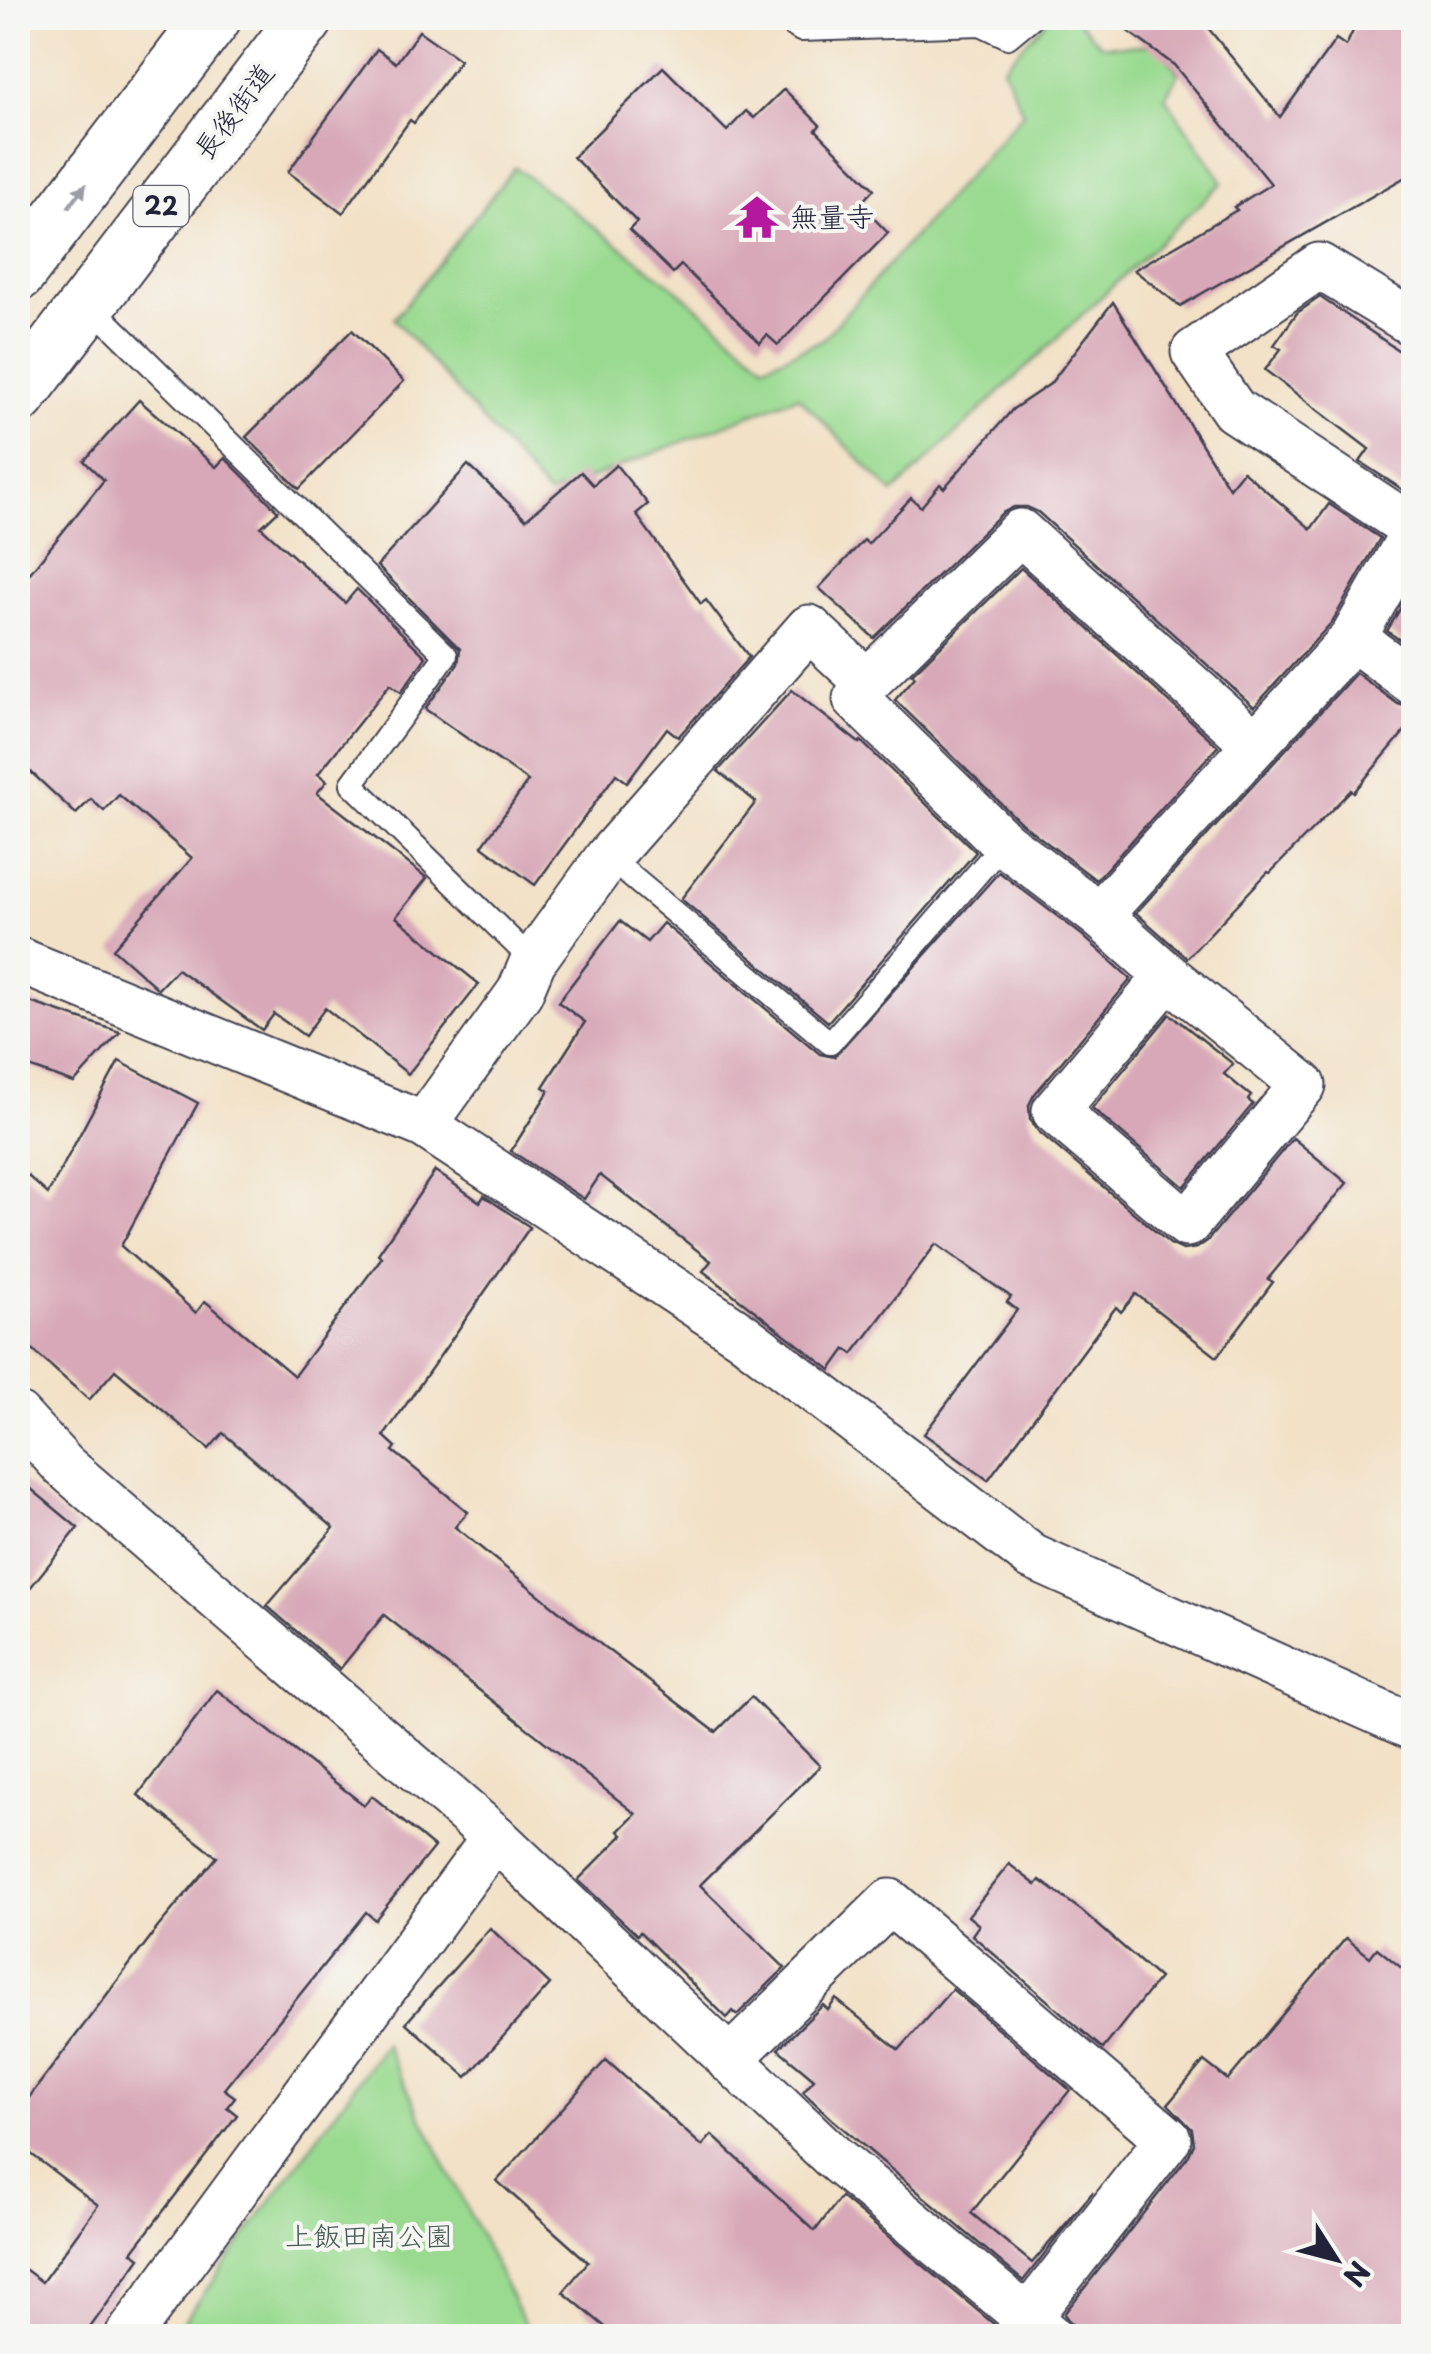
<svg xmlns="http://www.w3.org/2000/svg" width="1431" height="2354" viewBox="0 0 1431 2354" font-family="'Playpen Sans','Klee One',sans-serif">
  <rect width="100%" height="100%" fill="#f6f6f2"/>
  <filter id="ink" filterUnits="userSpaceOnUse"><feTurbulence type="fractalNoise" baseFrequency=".01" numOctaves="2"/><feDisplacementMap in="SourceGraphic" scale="20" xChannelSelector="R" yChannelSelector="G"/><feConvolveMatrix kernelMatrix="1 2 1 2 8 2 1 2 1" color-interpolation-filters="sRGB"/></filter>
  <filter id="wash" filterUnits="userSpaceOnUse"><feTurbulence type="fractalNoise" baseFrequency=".0048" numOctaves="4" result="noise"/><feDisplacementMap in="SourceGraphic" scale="40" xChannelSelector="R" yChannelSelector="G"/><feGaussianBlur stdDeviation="2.25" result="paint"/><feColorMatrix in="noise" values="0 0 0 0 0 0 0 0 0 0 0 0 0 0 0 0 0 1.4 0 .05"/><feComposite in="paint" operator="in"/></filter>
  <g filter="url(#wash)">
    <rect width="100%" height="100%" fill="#f2e1c6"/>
    <g fill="#9ada90" stroke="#5e7e66" stroke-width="2.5">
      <path d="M 1049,18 L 1075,18 L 1101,45 L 1157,46 L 1179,73 L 1165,97 L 1223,182 L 893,493 L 798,396 L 548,495 L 394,319 L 515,167 L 674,287 L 765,365 L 822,340 L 1023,113 L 1003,67 Z"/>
      <path d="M 385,2044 L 529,2333 L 526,2336 L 173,2336 Z"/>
    </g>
    <g id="blocks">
      <g fill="#d8a8b8">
        <path d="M 1110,18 L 1200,18 L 1280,117 L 1336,39 L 1346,46 L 1359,18 L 1414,18 L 1414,172 L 1180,306 L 1134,270 L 1237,210 L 1234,207 L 1271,184 L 1174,65 Z"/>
        <path d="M 419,31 L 460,60 L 414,123 L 410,120 L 343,213 L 288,172 L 377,49 L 396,63 Z"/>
        <path d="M 663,67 L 727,131 L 746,111 L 754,118 L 784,89 L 820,125 L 816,130 L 874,189 L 860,204 L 888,233 L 778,345 L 767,335 L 760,343 L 681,265 L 673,273 L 629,230 L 637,222 L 573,157 Z"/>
        <path d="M 1320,297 L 1414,361 L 1414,497 L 1360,462 L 1369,449 L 1265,370 L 1281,349 L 1274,345 L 1297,313 Z"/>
        <path d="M 1113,302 L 1229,488 L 1243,471 L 1311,529 L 1329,504 L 1380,538 L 1332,622 L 1254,707 L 1038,512 L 1027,507 L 1014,507 L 1002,513 L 874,638 L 819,588 L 864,540 L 868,544 L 911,498 L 921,507 L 940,484 L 944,488 L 1013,409 L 1050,384 Z"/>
        <path d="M 352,330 L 404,381 L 299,489 L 246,437 Z"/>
        <path d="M 139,400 L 216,467 L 225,458 L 278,511 L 261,527 L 345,603 L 357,589 L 426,657 L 401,692 L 390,684 L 318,774 L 327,781 L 317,793 L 427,878 L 396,917 L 479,984 L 408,1074 L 325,1008 L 305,1036 L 274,1014 L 262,1030 L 177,969 L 158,989 L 113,949 L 192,858 L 119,795 L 104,811 L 91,799 L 76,814 L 18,760 L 18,588 L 104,480 L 84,461 Z"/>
        <path d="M 468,465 L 526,519 L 581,472 L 593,485 L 616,465 L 648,504 L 636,514 L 701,604 L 706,600 L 749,657 L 678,737 L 667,728 L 627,782 L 616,774 L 535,885 L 482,846 L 528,781 L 425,709 L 458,664 L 460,649 L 377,566 Z"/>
        <path d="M 1021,568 L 1218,746 L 1096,880 L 1021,823 L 895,700 L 915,677 L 912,674 Z"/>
        <path d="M 1414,585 L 1414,650 L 1387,631 Z"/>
        <path d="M 1356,673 L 1398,704 L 1414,709 L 1414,720 L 1354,792 L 1351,790 L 1270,873 L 1268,872 L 1187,958 L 1136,913 Z"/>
        <path d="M 792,690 L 859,743 L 861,741 L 976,852 L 828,1022 L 681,899 L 756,802 L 718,771 Z"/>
        <path d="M 999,872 L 1082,935 L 1131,979 L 1034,1095 L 1029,1105 L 1030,1119 L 1038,1131 L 1170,1244 L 1183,1250 L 1197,1248 L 1207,1241 L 1293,1138 L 1347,1183 L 1268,1279 L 1273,1282 L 1217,1357 L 1136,1294 L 1121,1312 L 1116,1307 L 988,1480 L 924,1434 L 1017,1310 L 1007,1302 L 1011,1297 L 936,1244 L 853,1354 L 846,1349 L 831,1370 L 703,1271 L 711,1261 L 600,1175 L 584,1199 L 511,1151 L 549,1091 L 543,1087 L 585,1022 L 558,1002 L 620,921 L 647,942 L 663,923 L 820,1054 L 834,1057 Z"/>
        <path d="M 18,998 L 120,1032 L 74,1083 L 18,1063 Z"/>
        <path d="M 1170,1014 L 1233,1064 L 1224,1074 L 1251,1096 L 1248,1100 L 1253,1104 L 1184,1187 L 1092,1108 Z"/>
        <path d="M 119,1061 L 198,1103 L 121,1246 L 196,1313 L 205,1301 L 294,1376 L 382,1257 L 378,1254 L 435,1171 L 480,1202 L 484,1196 L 530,1227 L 384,1436 L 396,1447 L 393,1451 L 468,1512 L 455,1527 L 604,1647 L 716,1732 L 751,1697 L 820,1766 L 700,1885 L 785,1968 L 737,2015 L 733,2011 L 727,2018 L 640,1932 L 637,1935 L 578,1880 L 623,1835 L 619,1831 L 636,1814 L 384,1615 L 340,1669 L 267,1606 L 334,1528 L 223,1433 L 209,1449 L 115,1370 L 89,1400 L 18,1337 L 18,1167 L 48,1194 Z"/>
        <path d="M 18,1478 L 78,1528 L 18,1603 Z"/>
        <path d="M 217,1690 L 364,1805 L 372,1796 L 434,1847 L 375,1920 L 366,1912 L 224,2089 L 235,2097 L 227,2107 L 237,2115 L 132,2252 L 140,2258 L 84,2336 L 18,2336 L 18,2264 L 42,2282 L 98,2205 L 18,2144 L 18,2112 L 158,1927 L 217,1857 L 138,1795 Z"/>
        <path d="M 1009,1864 L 1036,1885 L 1040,1880 L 1082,1911 L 1159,1978 L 1103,2049 L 972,1935 L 979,1925 L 968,1916 Z"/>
        <path d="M 490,1928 L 550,1984 L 467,2077 L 406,2023 Z"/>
        <path d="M 1346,1938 L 1370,1957 L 1377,1948 L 1414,1978 L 1414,2336 L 1080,2336 L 1064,2314 L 1189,2155 L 1194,2144 L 1192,2129 L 1168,2104 L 1204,2061 L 1228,2080 Z"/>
        <path d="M 952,1989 L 1070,2090 L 971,2213 L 1032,2263 L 1093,2192 L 1023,2281 L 832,2119 L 803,2092 L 814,2079 L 778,2049 L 823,2005 L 828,2010 L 836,1999 L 899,2050 Z"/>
        <path d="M 606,2060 L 702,2146 L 712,2135 L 815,2231 L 841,2197 L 1007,2335 L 616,2336 L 563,2292 L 588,2262 L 497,2181 Z"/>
      </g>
    </g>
  </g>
  <g filter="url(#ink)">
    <use href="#blocks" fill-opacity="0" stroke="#413f50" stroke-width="2.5"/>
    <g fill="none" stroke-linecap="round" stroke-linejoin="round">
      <g stroke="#413f50" stroke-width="26">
        <g id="service">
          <path d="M 781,18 L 801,30 L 981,24 L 1008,37 L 1031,18"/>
          <path d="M 88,303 L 446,655 L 352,784 L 533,961"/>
          <path d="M 608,857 L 830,1043 L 1004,843"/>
        </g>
      </g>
      <g stroke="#413f50" stroke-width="49">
        <g id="minor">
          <path d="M 1414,324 L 1319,266 L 1194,352 L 1234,410 L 1414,529"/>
          <path d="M 1353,638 L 1414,683"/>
          <path d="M 1099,915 L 1353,638 L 1414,531"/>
          <path d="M 18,960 L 424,1125 L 742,1335 L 1032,1557 L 1414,1728"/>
          <path d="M 1168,976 L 1055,1111 L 1187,1224 L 1303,1085 L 1168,976 L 1099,915 L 1004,843 L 856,699 L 867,682 L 1020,532 L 1255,744"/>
          <path d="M 424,1125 L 520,992 L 533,961 L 608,857 L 809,628 L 867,682"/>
          <path d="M 18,1416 L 64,1466 L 495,1837 L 832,2156 L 1049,2336"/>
          <path d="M 729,2060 L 890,1902 L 1168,2139 L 1029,2316"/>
          <path d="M 128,2336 L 495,1837"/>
        </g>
      </g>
      <g stroke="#413f50" stroke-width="59">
        <g id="primary">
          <path d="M 18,273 L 213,18"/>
          <path d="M 18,396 L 306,18"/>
        </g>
      </g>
      <use href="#service" stroke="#fff" stroke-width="22"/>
      <use href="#minor" stroke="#fff" stroke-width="45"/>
      <use href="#primary" stroke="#fff" stroke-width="55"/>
    </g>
    <defs><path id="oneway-solid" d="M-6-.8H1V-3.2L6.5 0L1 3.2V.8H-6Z" transform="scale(2.5)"/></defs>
    <use fill="#9c9ca7" href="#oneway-solid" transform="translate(77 196) rotate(-53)"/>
  </g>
  <defs>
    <g id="temple-bare" transform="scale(3.45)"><path d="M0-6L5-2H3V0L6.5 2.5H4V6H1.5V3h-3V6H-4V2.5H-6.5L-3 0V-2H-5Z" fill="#b5179e" stroke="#f6f6f2" stroke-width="2.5" paint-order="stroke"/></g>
  </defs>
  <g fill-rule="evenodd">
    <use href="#temple-bare" x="757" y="217"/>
  </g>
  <g text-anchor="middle" stroke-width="8" stroke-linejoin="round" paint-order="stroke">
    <rect fill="#f6f6f2" stroke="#626272" stroke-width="2.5" x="133.5" y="186" width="55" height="40" rx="8"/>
    <g font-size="25" font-weight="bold" fill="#22223b">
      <text x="161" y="215">22</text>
    </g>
    <g font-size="28" fill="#22223b" stroke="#f6f6f2">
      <text transform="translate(234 111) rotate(-53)" y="10">長後街道</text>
    </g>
    <g font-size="28" fill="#22223b" stroke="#f6f6f2" text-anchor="start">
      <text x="790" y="227">無量寺</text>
    </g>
    <g font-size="28" fill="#465954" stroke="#f6f6f2">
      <text x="369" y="2246">上飯田南公園</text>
    </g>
  </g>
  <rect width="1431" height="2354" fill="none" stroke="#f6f6f2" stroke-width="60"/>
  <g transform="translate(1336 2259) rotate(126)" stroke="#f6f6f2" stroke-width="8" paint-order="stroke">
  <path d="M0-8L18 38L0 25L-18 38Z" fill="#22223b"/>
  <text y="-15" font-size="28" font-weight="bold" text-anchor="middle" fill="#22223b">N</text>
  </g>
</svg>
